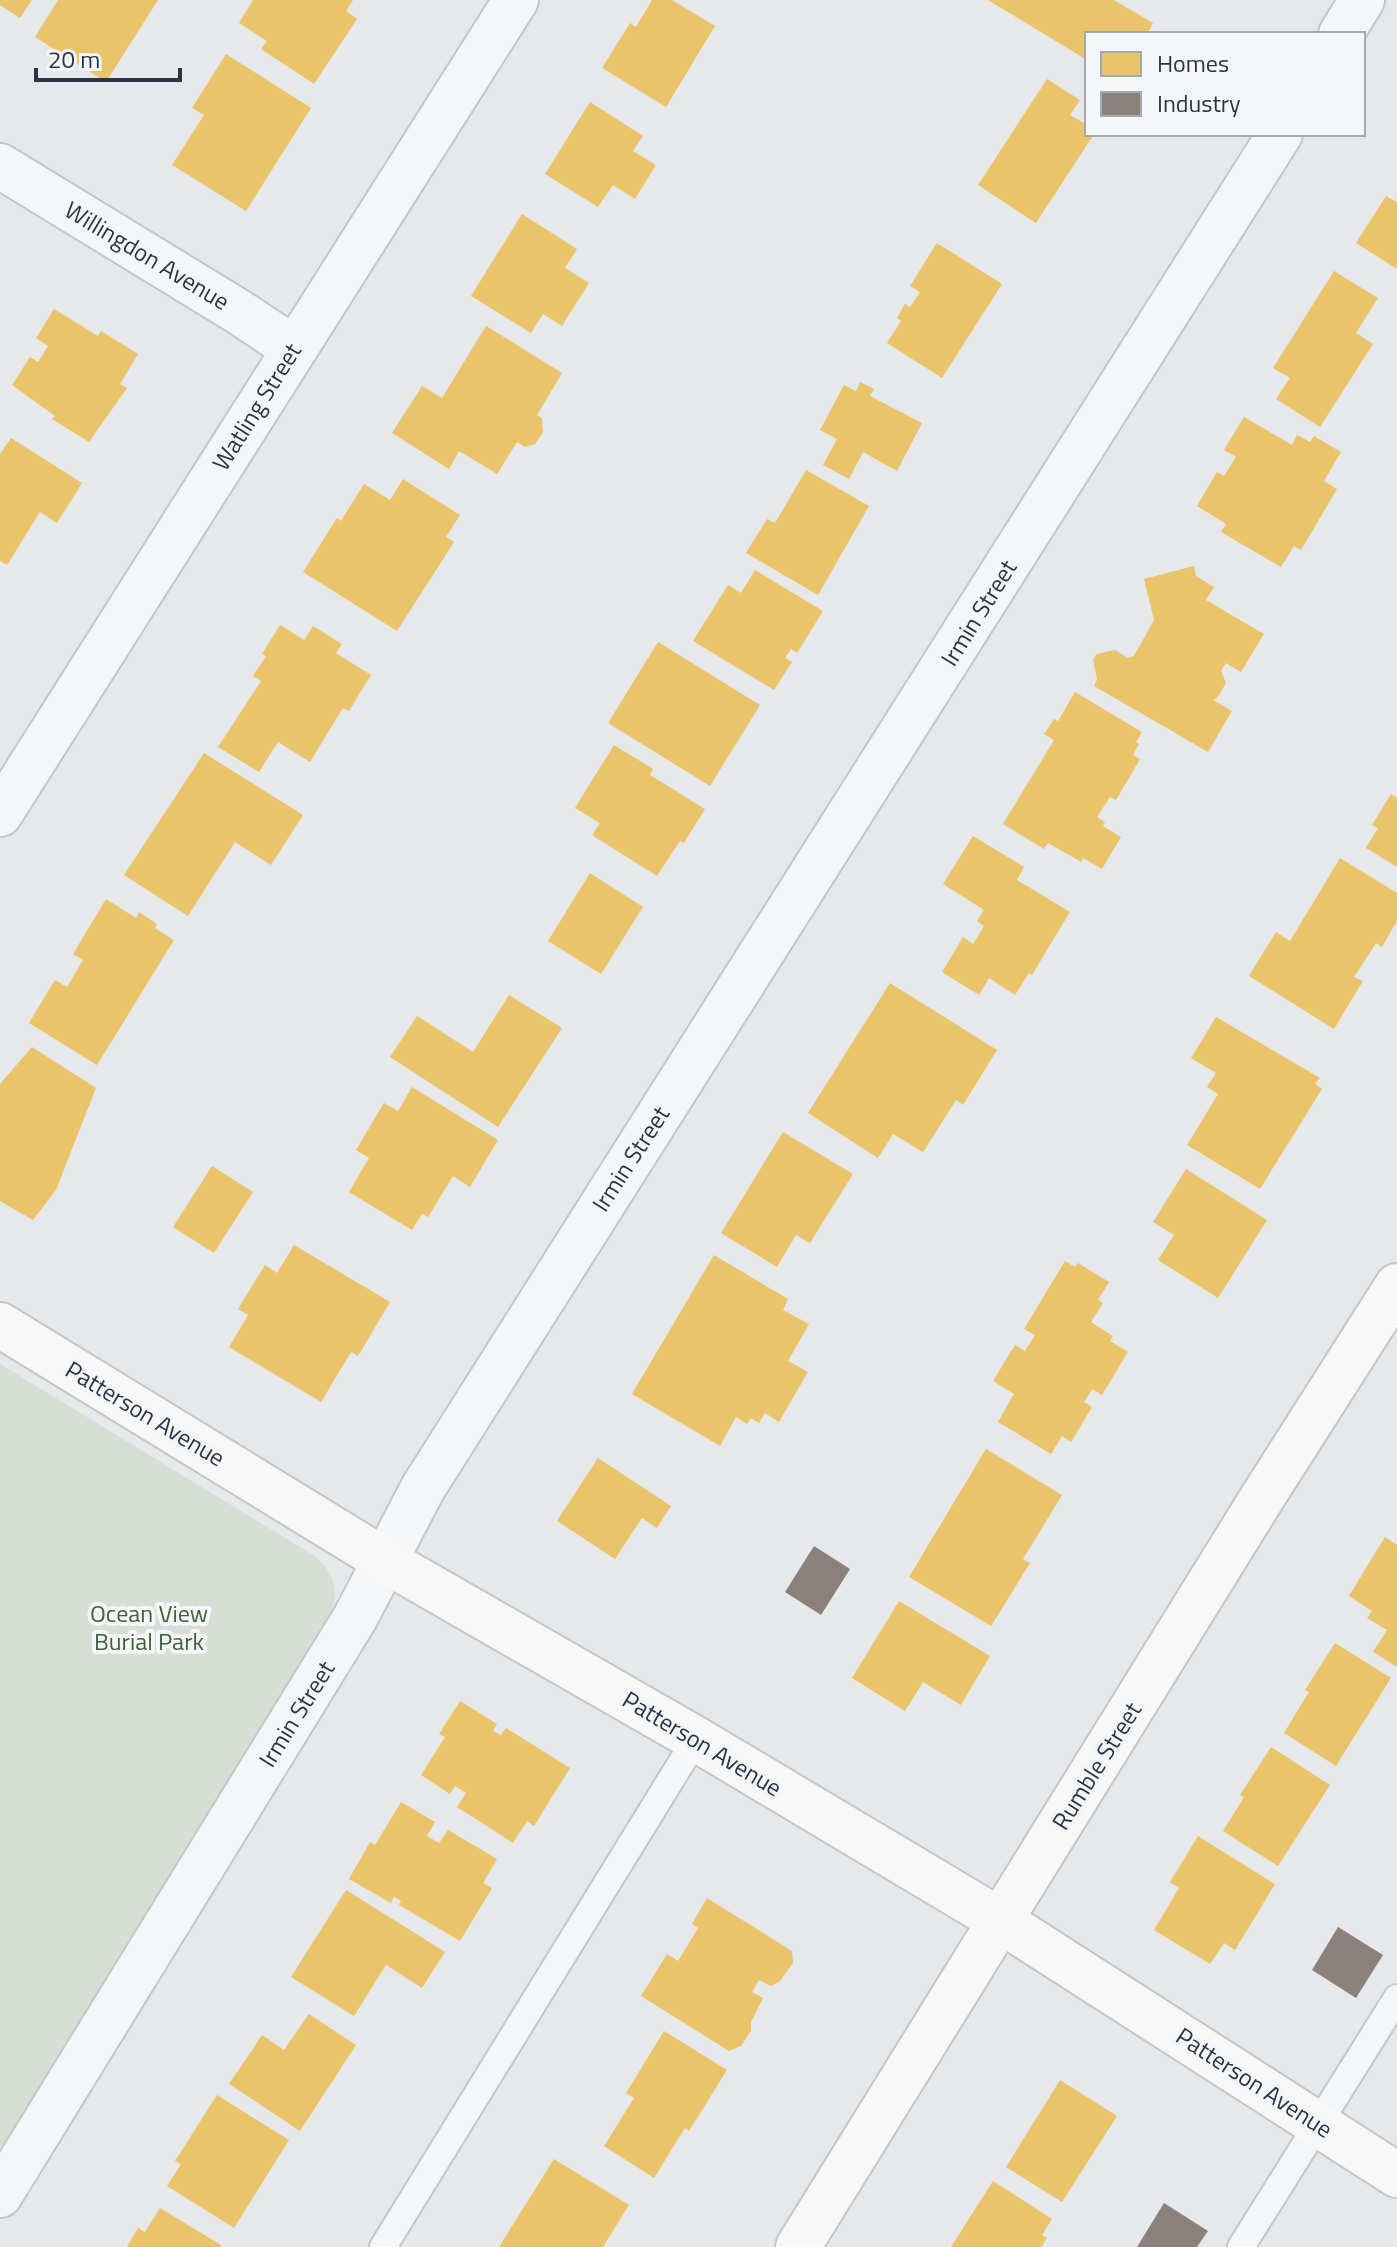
<svg xmlns="http://www.w3.org/2000/svg" width="1397" height="2247" viewBox="0 0 1397 2247" font-family="'Titillium Web',sans-serif">
  <rect width="100%" height="100%" fill="#e6e8ea"/>
  <path fill="#d6ded6" d="M 0,1364 L 313,1555 C 345,1581 337,1605 319,1637 L 0,2150 Z"/>
  <g fill="#e9c46a">
    <path d="M 0,0 L 32,0 L 20,18 L 0,5 Z"/>
    <path d="M 58,0 L 158,0 L 106,82 L 35,37 Z"/>
    <path d="M 253,0 L 353,0 L 346,11 L 357,19 L 314,84 L 261,49 L 267,41 L 239,23 Z"/>
    <path d="M 652,0 L 672,0 L 715,26 L 666,107 L 602,68 L 630,23 L 636,27 Z"/>
    <path d="M 988,0 L 1114,0 L 1153,23 L 1147,34 L 1087,34 L 1087,60 Z"/>
    <path d="M 226,54 L 311,108 L 246,211 L 172,165 L 204,115 L 192,108 Z"/>
    <path d="M 1047,79 L 1080,100 L 1070,115 L 1087,125 L 1087,134 L 1094,134 L 1036,223 L 978,185 Z"/>
    <path d="M 590,102 L 643,136 L 633,151 L 656,165 L 635,199 L 613,185 L 598,207 L 545,174 Z"/>
    <path d="M 1386,196 L 1397,202 L 1397,269 L 1356,243 Z"/>
    <path d="M 522,214 L 577,249 L 565,268 L 589,283 L 562,326 L 543,314 L 531,333 L 471,296 Z"/>
    <path d="M 937,243 L 1002,284 L 942,378 L 887,343 L 901,321 L 897,318 L 905,304 L 910,307 L 920,292 L 910,286 Z"/>
    <path d="M 1334,271 L 1378,298 L 1356,333 L 1373,344 L 1320,427 L 1276,399 L 1290,378 L 1273,368 Z"/>
    <path d="M 54,309 L 98,336 L 101,331 L 138,354 L 120,384 L 127,388 L 89,442 L 52,419 L 55,416 L 12,385 L 30,357 L 38,362 L 48,346 L 36,338 Z"/>
    <path d="M 486,326 L 562,373 L 537,415 L 542,418 L 543,432 L 535,444 L 525,447 L 517,442 L 497,474 L 459,451 L 449,469 L 392,433 L 422,386 L 442,398 Z"/>
    <path d="M 860,382 L 874,389 L 870,396 L 922,423 L 897,471 L 863,452 L 849,479 L 823,465 L 837,439 L 820,430 L 844,385 L 856,391 Z"/>
    <path d="M 1244,417 L 1292,445 L 1297,435 L 1310,442 L 1314,436 L 1341,452 L 1324,481 L 1337,489 L 1301,550 L 1294,546 L 1281,567 L 1221,532 L 1226,524 L 1197,506 L 1217,472 L 1224,476 L 1236,457 L 1224,450 Z"/>
    <path d="M 11,438 L 82,483 L 57,523 L 40,512 L 7,565 L 0,561 L 0,454 Z"/>
    <path d="M 806,470 L 869,506 L 818,595 L 746,553 L 767,519 L 775,523 Z"/>
    <path d="M 403,479 L 460,515 L 446,537 L 454,542 L 397,631 L 303,572 L 337,518 L 341,521 L 364,484 L 390,500 Z"/>
    <path d="M 1194,566 L 1196,576 L 1214,587 L 1206,600 L 1264,634 L 1241,672 L 1226,663 L 1221,671 L 1226,683 L 1217,698 L 1213,700 L 1232,711 L 1208,752 L 1094,686 L 1097,679 L 1093,659 L 1097,654 L 1115,650 L 1128,658 L 1134,656 L 1154,620 L 1144,579 Z"/>
    <path d="M 755,570 L 823,611 L 797,653 L 791,649 L 785,658 L 792,662 L 774,690 L 693,641 L 728,585 L 741,593 Z"/>
    <path d="M 280,625 L 304,640 L 313,626 L 342,644 L 336,653 L 371,675 L 349,711 L 343,708 L 310,762 L 278,742 L 259,772 L 218,747 L 261,681 L 253,676 L 266,656 L 262,654 Z"/>
    <path d="M 658,642 L 760,705 L 710,786 L 608,723 Z"/>
    <path d="M 1075,692 L 1142,732 L 1136,742 L 1139,744 L 1133,755 L 1140,759 L 1116,800 L 1110,797 L 1097,817 L 1105,822 L 1103,826 L 1121,837 L 1102,869 L 1083,858 L 1081,862 L 1048,843 L 1044,849 L 1003,824 L 1054,740 L 1044,734 L 1054,719 L 1058,721 Z"/>
    <path d="M 614,745 L 653,769 L 650,775 L 705,809 L 684,843 L 680,841 L 657,876 L 592,835 L 600,823 L 575,808 Z"/>
    <path d="M 204,753 L 303,815 L 271,865 L 235,842 L 188,916 L 124,875 Z"/>
    <path d="M 1391,794 L 1397,798 L 1397,867 L 1366,848 L 1378,828 L 1372,825 Z"/>
    <path d="M 973,836 L 1024,867 L 1017,880 L 1070,912 L 1032,975 L 1029,973 L 1015,995 L 989,978 L 979,995 L 942,972 L 963,937 L 973,944 L 984,926 L 977,921 L 984,910 L 943,884 Z"/>
    <path d="M 1340,858 L 1397,893 L 1397,921 L 1382,947 L 1376,943 L 1354,977 L 1363,981 L 1334,1029 L 1249,976 L 1276,932 L 1290,941 Z"/>
    <path d="M 590,873 L 643,907 L 601,974 L 548,941 Z"/>
    <path d="M 106,899 L 136,918 L 139,912 L 157,924 L 155,928 L 174,940 L 97,1065 L 29,1023 L 55,980 L 67,987 L 83,960 L 73,954 Z"/>
    <path d="M 890,983 L 997,1050 L 963,1105 L 956,1100 L 923,1152 L 893,1134 L 878,1158 L 808,1113 Z"/>
    <path d="M 509,995 L 562,1028 L 498,1127 L 390,1057 L 417,1016 L 473,1052 Z"/>
    <path d="M 1216,1017 L 1320,1078 L 1315,1084 L 1322,1089 L 1260,1189 L 1187,1145 L 1218,1094 L 1207,1087 L 1216,1073 L 1191,1058 Z"/>
    <path d="M 32,1047 L 96,1088 L 56,1190 L 33,1220 L 0,1201 L 0,1084 Z"/>
    <path d="M 412,1087 L 498,1140 L 470,1187 L 453,1176 L 428,1217 L 422,1214 L 412,1230 L 349,1192 L 369,1158 L 356,1150 L 384,1103 L 398,1111 Z"/>
    <path d="M 783,1132 L 853,1174 L 810,1243 L 796,1235 L 777,1267 L 721,1233 Z"/>
    <path d="M 212,1166 L 253,1192 L 214,1253 L 173,1227 Z"/>
    <path d="M 1186,1169 L 1267,1220 L 1218,1298 L 1158,1260 L 1174,1235 L 1153,1222 Z"/>
    <path d="M 294,1245 L 390,1302 L 358,1356 L 351,1352 L 321,1402 L 229,1347 L 248,1315 L 238,1309 L 265,1265 L 277,1273 Z"/>
    <path d="M 714,1255 L 788,1299 L 783,1310 L 809,1324 L 788,1361 L 808,1372 L 779,1422 L 765,1413 L 759,1423 L 751,1418 L 747,1424 L 736,1417 L 720,1446 L 632,1394 Z"/>
    <path d="M 1065,1261 L 1075,1267 L 1078,1263 L 1109,1282 L 1098,1300 L 1103,1303 L 1091,1322 L 1113,1336 L 1110,1341 L 1128,1352 L 1102,1395 L 1092,1389 L 1084,1402 L 1092,1407 L 1071,1442 L 1062,1436 L 1051,1454 L 998,1422 L 1014,1394 L 993,1381 L 1015,1345 L 1025,1351 L 1035,1335 L 1024,1329 Z"/>
    <path d="M 986,1449 L 1062,1495 L 1023,1559 L 1030,1563 L 991,1626 L 909,1577 Z"/>
    <path d="M 598,1458 L 671,1506 L 657,1528 L 642,1518 L 615,1559 L 557,1521 Z"/>
    <path d="M 1385,1537 L 1397,1545 L 1397,1667 L 1373,1652 L 1387,1630 L 1367,1618 L 1372,1611 L 1349,1596 Z"/>
    <path d="M 899,1601 L 990,1656 L 961,1705 L 923,1682 L 905,1711 L 852,1678 Z"/>
    <path d="M 1335,1643 L 1391,1678 L 1336,1766 L 1284,1733 L 1309,1692 L 1305,1690 Z"/>
    <path d="M 460,1701 L 497,1724 L 493,1731 L 501,1735 L 506,1728 L 570,1768 L 534,1826 L 527,1821 L 513,1843 L 457,1807 L 466,1793 L 455,1786 L 450,1794 L 421,1775 L 445,1737 L 439,1734 Z"/>
    <path d="M 1271,1747 L 1330,1785 L 1278,1866 L 1223,1831 L 1244,1797 L 1240,1795 Z"/>
    <path d="M 401,1802 L 435,1822 L 427,1836 L 439,1843 L 448,1830 L 497,1859 L 483,1883 L 492,1888 L 460,1941 L 399,1905 L 401,1901 L 394,1897 L 391,1903 L 349,1879 L 370,1842 L 375,1845 Z"/>
    <path d="M 1198,1836 L 1275,1884 L 1235,1950 L 1224,1943 L 1210,1964 L 1154,1930 L 1179,1888 L 1170,1882 Z"/>
    <path d="M 346,1890 L 445,1952 L 422,1988 L 386,1965 L 354,2016 L 291,1977 Z"/>
    <path d="M 707,1898 L 792,1951 L 793,1963 L 780,1981 L 771,1986 L 759,1980 L 752,1992 L 763,1998 L 751,2022 L 751,2031 L 741,2046 L 729,2051 L 641,1996 L 667,1954 L 678,1961 L 698,1928 L 692,1924 Z"/>
    <path d="M 309,2014 L 356,2045 L 300,2131 L 229,2084 L 262,2035 L 284,2050 Z"/>
    <path d="M 664,2031 L 727,2070 L 689,2131 L 685,2128 L 654,2178 L 604,2146 L 634,2098 L 626,2093 Z"/>
    <path d="M 1060,2080 L 1117,2116 L 1062,2202 L 1006,2167 Z"/>
    <path d="M 217,2095 L 289,2140 L 234,2228 L 167,2186 L 181,2164 L 175,2161 Z"/>
    <path d="M 554,2159 L 629,2205 L 603,2247 L 499,2247 Z"/>
    <path d="M 993,2181 L 1052,2219 L 1042,2235 L 1047,2238 L 1041,2247 L 951,2247 Z"/>
    <path d="M 160,2208 L 221,2245 L 220,2247 L 127,2247 L 138,2228 L 145,2232 Z"/>
  </g>
  <g fill="#8a817c">
    <path d="M 814,1546 L 850,1569 L 821,1615 L 785,1592 Z"/>
    <path d="M 1338,1927 L 1383,1955 L 1356,1998 L 1312,1970 Z"/>
    <path d="M 1164,2203 L 1208,2231 L 1197,2247 L 1137,2247 Z"/>
  </g>
  <g fill="none" stroke-linecap="round" stroke-linejoin="round">
    <g stroke="#c4c6c8" stroke-width="30">
      <g id="lane">
        <path d="M 383,2247 L 696,1739"/>
        <path d="M 1241,2247 L 1397,1998"/>
      </g>
    </g>
    <g stroke="#c4c6c8" stroke-width="48">
      <g id="street">
        <path d="M 1341,34 L 1362,0"/>
        <path d="M 0,166 L 239,312 L 293,348"/>
        <path d="M 0,814 L 516,0"/>
        <path d="M 0,2195 L 355,1618 L 423,1488 L 1280,134"/>
      </g>
    </g>
    <g stroke="#c4c6c8" stroke-width="48">
      <g id="secondary">
        <path d="M 0,1325 L 384,1560 L 696,1739 L 1001,1921 L 1397,2175"/>
        <path d="M 798,2247 L 1262,1498 L 1397,1286"/>
      </g>
    </g>
    <use href="#lane" stroke="#f5f6f7" stroke-width="26"/>
    <use href="#street" stroke="#f5f6f7" stroke-width="44"/>
    <use href="#secondary" stroke="#f8f8f8" stroke-width="44"/>
  </g>
  <g text-anchor="middle" stroke-width="8" stroke-linejoin="round" paint-order="stroke">
    <g font-size="24" fill="#2b3445" stroke="#f4f6f9">
      <text transform="translate(147 256) rotate(31)" y="8">Willingdon Avenue</text>
      <text transform="translate(257 407) rotate(-58)" y="8">Watling Street</text>
      <text transform="translate(979 613) rotate(-58)" y="8">Irmin Street</text>
      <text transform="translate(631 1159) rotate(-57)" y="8">Irmin Street</text>
      <text transform="translate(145 1414) rotate(31)" y="8">Patterson Avenue</text>
      <text transform="translate(297 1714) rotate(-58)" y="8">Irmin Street</text>
      <text transform="translate(702 1744) rotate(31)" y="8">Patterson Avenue</text>
      <text transform="translate(1097 1766) rotate(-58)" y="8">Rumble Street</text>
      <text transform="translate(1254 2083) rotate(33)" y="8">Patterson Avenue</text>
    </g>
    <g font-size="24" fill="#3f6138" stroke="#f4f6f9">
      <text x="149" y="1622">Ocean View<tspan x="149" dy="28">Burial Park</tspan></text>
    </g>
  </g>
  <rect x="1085" y="32" width="280" height="104" fill="#f4f6f9" stroke="#a4a8b1" stroke-width="2"/>
  <rect x="1101" y="52" width="40" height="24" fill="#e9c46a" stroke="#a4a8b1" stroke-width="2"/>
  <text x="1157" y="72" font-size="24" fill="#2b3445">Homes</text>
  <rect x="1101" y="92" width="40" height="24" fill="#8a817c" stroke="#a4a8b1" stroke-width="2"/>
  <text x="1157" y="112" font-size="24" fill="#2b3445">Industry</text>
  <path d="M36 68v12h144v-12" fill="none" stroke="#2b3445" stroke-width="4"/>
  <text x="48" y="68" font-size="24" fill="#2b3445" stroke="#f4f6f9" stroke-width="6" paint-order="stroke">20 m</text>
</svg>
